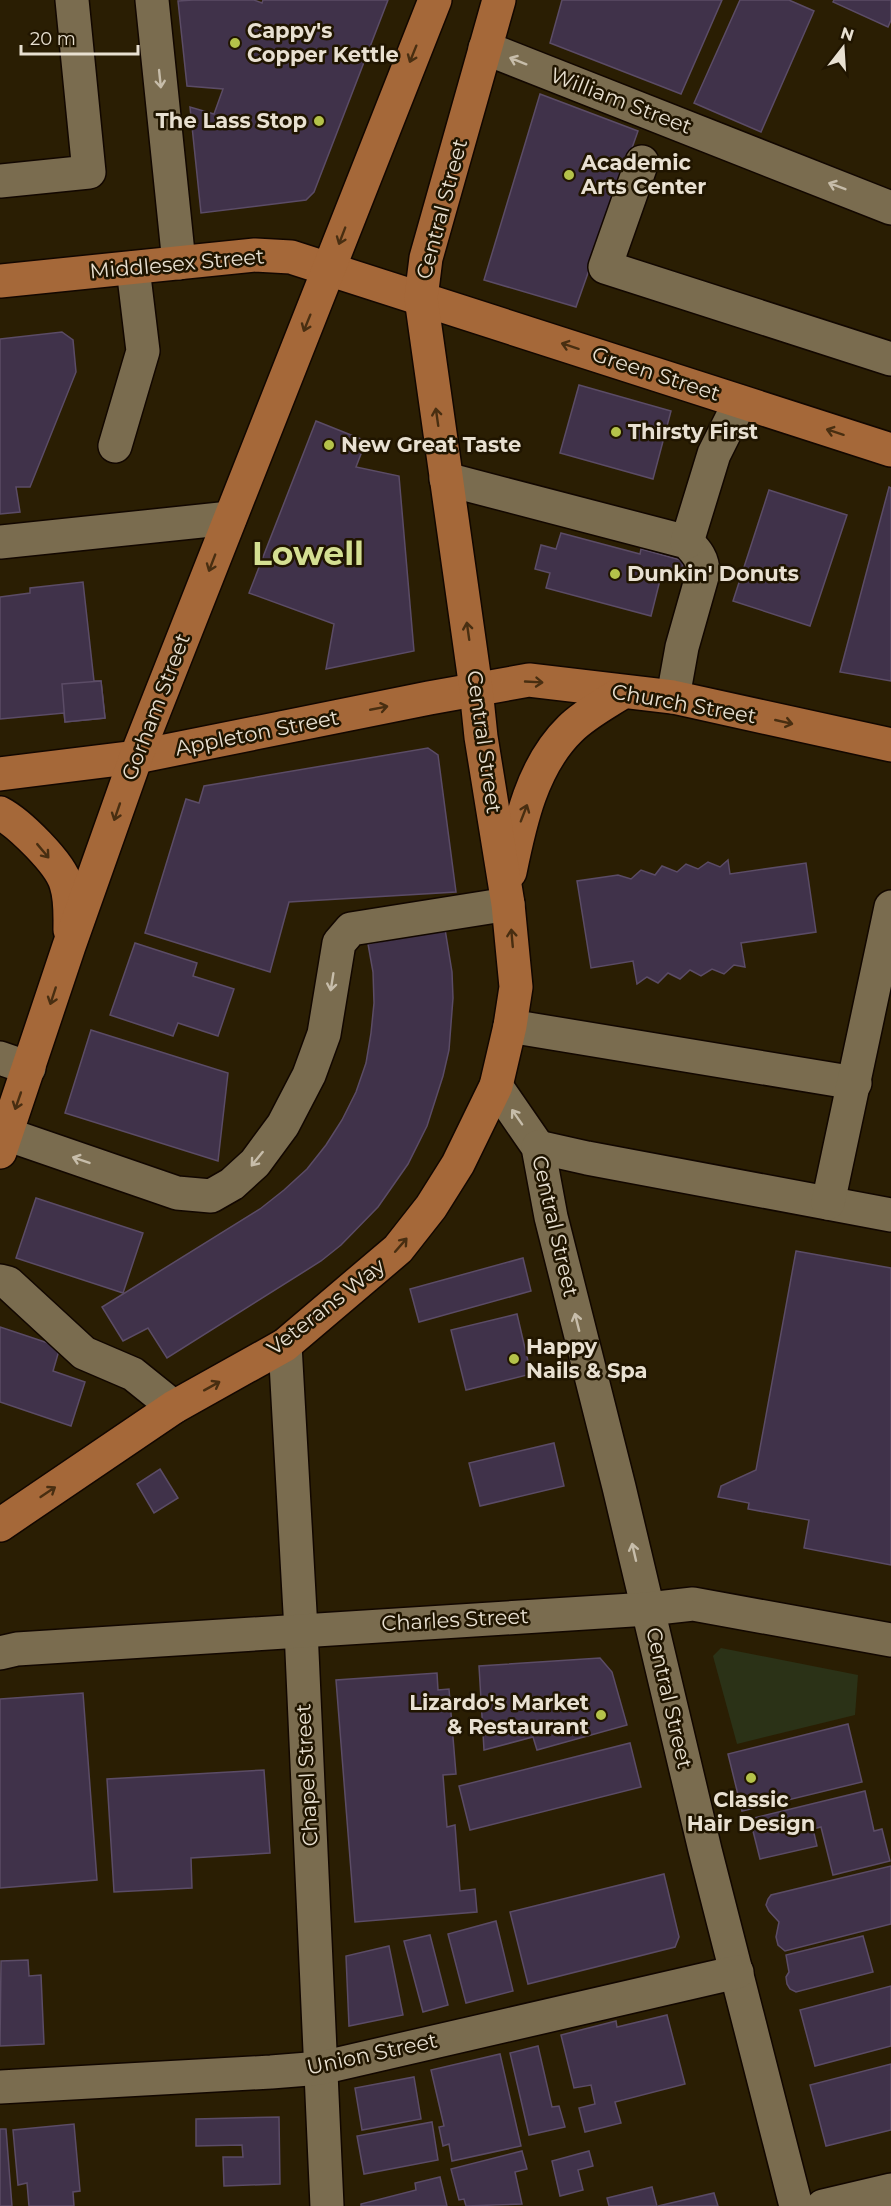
<svg xmlns="http://www.w3.org/2000/svg" width="891" height="2206" viewBox="0 0 891 2206" font-family="Montserrat,sans-serif">
  <rect width="100%" height="100%" fill="#2a1e03"/>
  <path fill="#2b3217" d="M 721,1648 L 858,1675 L 855,1715 L 737,1744 L 713,1656 Z"/>
  <g fill="#40324a" stroke="#5b4c66" stroke-width="1.5">
    <path d="M 193,0 L 254,0 L 262,3 L 263,0 L 388,0 L 314,192 L 306,200 L 201,213 L 190,107 L 214,114 L 223,89 L 187,86 L 178,1 Z"/>
    <path d="M 562,0 L 722,0 L 681,94 L 550,43 Z"/>
    <path d="M 740,0 L 789,0 L 814,11 L 761,132 L 694,103 Z"/>
    <path d="M 834,0 L 891,0 L 891,20 L 888,27 L 833,2 Z"/>
    <path d="M 540,94 L 638,131 L 576,307 L 484,280 Z"/>
    <path d="M 62,332 L 73,340 L 76,372 L 30,487 L 16,487 L 20,512 L 0,514 L 0,339 Z"/>
    <path d="M 579,385 L 671,411 L 653,479 L 560,453 Z"/>
    <path d="M 316,421 L 366,441 L 356,467 L 399,476 L 414,651 L 326,669 L 334,624 L 249,593 Z"/>
    <path d="M 889,487 L 891,488 L 891,681 L 840,672 Z"/>
    <path d="M 769,490 L 847,515 L 810,626 L 733,601 Z"/>
    <path d="M 561,533 L 640,554 L 641,549 L 684,561 L 680,580 L 661,576 L 651,616 L 546,588 L 550,573 L 535,569 L 541,545 L 556,549 Z"/>
    <path d="M 83,582 L 94,681 L 101,681 L 105,718 L 65,722 L 64,713 L 0,719 L 0,597 L 30,593 L 30,588 Z"/>
    <path d="M 101,681 L 105,718 L 65,722 L 62,684 Z"/>
    <path d="M 428,748 L 438,755 L 456,892 L 289,902 L 270,972 L 145,933 L 186,799 L 199,803 L 204,786 Z"/>
    <path d="M 728,860 L 730,874 L 806,863 L 816,932 L 741,943 L 745,967 L 734,965 L 724,974 L 712,969 L 701,976 L 690,970 L 680,979 L 668,973 L 658,983 L 647,977 L 637,984 L 633,961 L 591,968 L 577,881 L 618,875 L 631,879 L 641,870 L 655,875 L 662,866 L 677,872 L 686,864 L 698,869 L 708,862 L 720,867 Z"/>
    <path d="M 445,929 L 452,972 L 453,998 L 449,1050 L 443,1076 L 427,1126 L 408,1164 L 378,1207 L 341,1245 L 321,1261 L 167,1358 L 148,1328 L 123,1341 L 102,1307 L 260,1209 L 284,1190 L 307,1169 L 326,1145 L 342,1120 L 356,1092 L 366,1063 L 371,1033 L 374,1003 L 373,972 L 368,944 Z"/>
    <path d="M 135,943 L 197,963 L 193,976 L 234,989 L 218,1036 L 178,1023 L 173,1036 L 110,1015 Z"/>
    <path d="M 91,1030 L 228,1073 L 218,1161 L 65,1113 Z"/>
    <path d="M 36,1198 L 143,1233 L 123,1293 L 16,1258 Z"/>
    <path d="M 796,1251 L 891,1268 L 891,1565 L 804,1548 L 809,1520 L 748,1509 L 749,1503 L 718,1497 L 721,1486 L 756,1470 Z"/>
    <path d="M 523,1258 L 531,1291 L 419,1322 L 410,1289 Z"/>
    <path d="M 517,1314 L 531,1374 L 466,1390 L 451,1330 Z"/>
    <path d="M 0,1327 L 60,1347 L 53,1371 L 85,1382 L 71,1426 L 0,1402 Z"/>
    <path d="M 554,1443 L 564,1486 L 480,1506 L 469,1463 Z"/>
    <path d="M 160,1469 L 178,1498 L 154,1513 L 137,1484 Z"/>
    <path d="M 600,1658 L 612,1672 L 627,1725 L 537,1750 L 533,1737 L 484,1750 L 479,1666 Z"/>
    <path d="M 437,1673 L 438,1690 L 449,1689 L 456,1774 L 443,1775 L 447,1827 L 455,1825 L 460,1891 L 475,1889 L 477,1912 L 355,1922 L 336,1680 Z"/>
    <path d="M 83,1693 L 97,1880 L 0,1888 L 0,1699 Z"/>
    <path d="M 848,1724 L 862,1782 L 742,1811 L 728,1754 Z"/>
    <path d="M 630,1743 L 641,1787 L 470,1830 L 459,1786 Z"/>
    <path d="M 264,1770 L 270,1853 L 191,1858 L 192,1888 L 114,1892 L 107,1779 Z"/>
    <path d="M 865,1791 L 874,1831 L 882,1829 L 890,1861 L 833,1875 L 821,1827 L 813,1829 L 817,1846 L 760,1859 L 750,1819 Z"/>
    <path d="M 891,1866 L 891,1924 L 785,1951 L 778,1945 L 776,1937 L 779,1922 L 769,1911 L 766,1905 L 768,1899 L 771,1895 Z"/>
    <path d="M 664,1874 L 679,1937 L 675,1947 L 528,1984 L 510,1912 Z"/>
    <path d="M 496,1921 L 513,1991 L 466,2003 L 448,1934 Z"/>
    <path d="M 430,1935 L 448,2005 L 423,2012 L 404,1941 Z"/>
    <path d="M 863,1936 L 873,1972 L 796,1992 L 790,1989 L 787,1984 L 786,1977 L 789,1972 L 786,1955 Z"/>
    <path d="M 389,1946 L 403,2015 L 349,2026 L 346,1956 Z"/>
    <path d="M 28,1960 L 29,1976 L 41,1975 L 44,2044 L 0,2046 L 1,1961 Z"/>
    <path d="M 891,1986 L 891,2046 L 815,2066 L 800,2010 Z"/>
    <path d="M 667,2015 L 685,2084 L 615,2102 L 621,2123 L 585,2132 L 579,2108 L 595,2104 L 591,2085 L 574,2088 L 561,2035 L 616,2021 L 617,2027 Z"/>
    <path d="M 538,2046 L 552,2107 L 559,2106 L 565,2127 L 529,2135 L 510,2053 Z"/>
    <path d="M 500,2054 L 521,2146 L 452,2161 L 449,2144 L 443,2146 L 439,2127 L 444,2126 L 431,2070 Z"/>
    <path d="M 891,2064 L 891,2130 L 826,2146 L 810,2085 Z"/>
    <path d="M 414,2077 L 421,2119 L 362,2130 L 355,2088 Z"/>
    <path d="M 279,2117 L 280,2184 L 224,2186 L 223,2157 L 243,2157 L 242,2145 L 196,2146 L 196,2119 Z"/>
    <path d="M 432,2122 L 438,2160 L 364,2174 L 357,2136 Z"/>
    <path d="M 74,2124 L 80,2191 L 73,2192 L 74,2206 L 29,2206 L 27,2183 L 18,2185 L 13,2130 Z"/>
    <path d="M 0,2129 L 6,2129 L 12,2206 L 0,2206 Z"/>
    <path d="M 522,2151 L 527,2169 L 515,2172 L 522,2204 L 466,2206 L 464,2199 L 459,2200 L 451,2169 Z"/>
    <path d="M 589,2151 L 593,2166 L 578,2170 L 583,2190 L 560,2196 L 552,2161 Z"/>
    <path d="M 440,2177 L 447,2206 L 361,2206 L 361,2204 L 416,2190 L 415,2183 Z"/>
    <path d="M 652,2187 L 657,2206 L 609,2206 L 607,2198 Z"/>
    <path d="M 714,2193 L 718,2206 L 658,2206 Z"/>
  </g>
  <g fill="none" stroke-linecap="round" stroke-linejoin="round">
    <g stroke="#120700" stroke-width="36">
      <g id="minor">
        <path d="M 152,0 L 179,263"/>
        <path d="M 485,48 L 891,208"/>
        <path d="M 642,162 L 605,267 L 891,359"/>
        <path d="M 0,181 L 89,172 L 72,0"/>
        <path d="M 115,446 L 143,351 L 133,268"/>
        <path d="M 446,479 L 687,542 C 697,552 703,559 703,573 L 682,647 L 673,697"/>
        <path d="M 0,542 L 230,518"/>
        <path d="M 687,542 L 714,454 L 740,402"/>
        <path d="M 510,1026 L 855,1083"/>
        <path d="M 0,1058 L 29,1068"/>
        <path d="M 496,1086 L 538,1147 L 551,1217 L 619,1487 L 705,1850 L 796,2206"/>
        <path d="M 6,1134 L 177,1193 L 211,1196 L 232,1184 L 255,1163 L 283,1125 L 309,1075 L 324,1034 L 339,943 L 351,929 L 508,904"/>
        <path d="M 538,1147 L 587,1158 L 891,1215"/>
        <path d="M 828,1203 L 891,907"/>
        <path d="M 0,1281 L 8,1283 L 84,1353 L 133,1374 L 174,1407"/>
        <path d="M 285,1345 L 301,1630 L 327,2206"/>
        <path d="M 0,1653 L 17,1649 L 648,1609 L 693,1604 L 891,1640"/>
        <path d="M 0,2087 L 271,2072 L 321,2068 L 737,1972"/>
        <path d="M 823,2206 L 891,2190"/>
      </g>
    </g>
    <g stroke="#120700" stroke-width="36">
      <g id="major">
        <path d="M 0,281 L 255,255 L 291,257 L 891,450"/>
        <path d="M 0,774 L 136,757 L 429,698 L 529,680 L 673,697 L 891,745"/>
        <path d="M 0,813 C 19,823 60,863 66,884 C 71,899 70,915 70,930"/>
        <path d="M 510,872 C 520,823 532,766 570,729 C 585,714 606,703 623,692"/>
        <path d="M 0,1152 L 69,946 L 136,757 L 435,0"/>
        <path d="M 0,1525 L 174,1407 L 285,1345 L 398,1249 L 431,1207 L 458,1164 L 496,1086 L 510,1026 L 516,987 L 508,904 L 481,737 L 476,689 L 421,298 L 426,258 L 499,0"/>
      </g>
    </g>
    <use href="#minor" stroke="#7a6c4f" stroke-width="33"/>
    <use href="#major" stroke="#a56839" stroke-width="33"/>
  </g>
  <defs><path id="oneway-shaft" d="M-6 0H5M1.5-3L5.5 0L1.5 3" fill="none" stroke-width="1.6" stroke-linecap="round" stroke-linejoin="round" transform="scale(1.5)"/></defs>
  <g stroke="#482e11">
    <use href="#oneway-shaft" transform="translate(413 54) rotate(112)"/>
    <use href="#oneway-shaft" transform="translate(342 236) rotate(111)"/>
    <use href="#oneway-shaft" transform="translate(307 323) rotate(112)"/>
    <use href="#oneway-shaft" transform="translate(570 346) rotate(-162)"/>
    <use href="#oneway-shaft" transform="translate(437 417) rotate(-98)"/>
    <use href="#oneway-shaft" transform="translate(835 432) rotate(-162)"/>
    <use href="#oneway-shaft" transform="translate(212 563) rotate(111)"/>
    <use href="#oneway-shaft" transform="translate(468 631) rotate(-98)"/>
    <use href="#oneway-shaft" transform="translate(534 682) rotate(3)"/>
    <use href="#oneway-shaft" transform="translate(379 708) rotate(-11)"/>
    <use href="#oneway-shaft" transform="translate(784 722) rotate(13)"/>
    <use href="#oneway-shaft" transform="translate(117 812) rotate(109)"/>
    <use href="#oneway-shaft" transform="translate(524 813) rotate(-69)"/>
    <use href="#oneway-shaft" transform="translate(43 851) rotate(50)"/>
    <use href="#oneway-shaft" transform="translate(512 938) rotate(-95)"/>
    <use href="#oneway-shaft" transform="translate(53 996) rotate(108)"/>
    <use href="#oneway-shaft" transform="translate(18 1101) rotate(109)"/>
    <use href="#oneway-shaft" transform="translate(401 1245) rotate(-49)"/>
    <use href="#oneway-shaft" transform="translate(212 1386) rotate(-29)"/>
    <use href="#oneway-shaft" transform="translate(48 1492) rotate(-34)"/>
  </g>
  <g stroke="#c7bdaa">
    <use href="#oneway-shaft" transform="translate(518 61) rotate(-158)"/>
    <use href="#oneway-shaft" transform="translate(160 79) rotate(84)"/>
    <use href="#oneway-shaft" transform="translate(837 186) rotate(-159)"/>
    <use href="#oneway-shaft" transform="translate(332 982) rotate(99)"/>
    <use href="#oneway-shaft" transform="translate(517 1117) rotate(-125)"/>
    <use href="#oneway-shaft" transform="translate(257 1159) rotate(129)"/>
    <use href="#oneway-shaft" transform="translate(81 1160) rotate(-161)"/>
    <use href="#oneway-shaft" transform="translate(577 1322) rotate(-104)"/>
    <use href="#oneway-shaft" transform="translate(634 1552) rotate(-103)"/>
  </g>
  <g fill="#b4c24a" stroke="#201500" stroke-width="2">
    <circle cx="235" cy="43" r="6"/>
    <circle cx="319" cy="121" r="6"/>
    <circle cx="569" cy="175" r="6"/>
    <circle cx="616" cy="432" r="6"/>
    <circle cx="329" cy="445" r="6"/>
    <circle cx="615" cy="574" r="6"/>
    <circle cx="514" cy="1359" r="6"/>
    <circle cx="601" cy="1715" r="6"/>
    <circle cx="751" cy="1778" r="6"/>
  </g>
  <g text-anchor="middle" stroke-width="5" stroke-linejoin="round" paint-order="stroke">
    <g font-size="21" font-weight="bold" fill="#e8e0d1" stroke="#201500" text-anchor="start">
      <text x="247" y="38">Cappy's<tspan x="247" dy="24">Copper Kettle</tspan></text>
      <text x="307" y="128" text-anchor="end">The Lass Stop</text>
      <text x="581" y="170">Academic<tspan x="581" dy="24">Arts Center</tspan></text>
      <text x="628" y="439">Thirsty First</text>
      <text x="341" y="452">New Great Taste</text>
      <text x="627" y="581">Dunkin' Donuts</text>
      <text x="526" y="1354">Happy<tspan x="526" dy="24">Nails &amp; Spa</tspan></text>
      <text x="589" y="1710" text-anchor="end">Lizardo's Market<tspan x="589" dy="24">&amp; Restaurant</tspan></text>
      <text x="751" y="1807" text-anchor="middle">Classic<tspan x="751" dy="24">Hair Design</tspan></text>
    </g>
    <g font-size="21" fill="#e8e0d1" stroke="#201500">
      <text transform="translate(621 101) rotate(21)" y="7">William Street</text>
      <text transform="translate(442 209) rotate(-75)" y="7">Central Street</text>
      <text transform="translate(177 264) rotate(-5)" y="7">Middlesex Street</text>
      <text transform="translate(656 374) rotate(18)" y="7">Green Street</text>
      <text transform="translate(684 704) rotate(10)" y="7">Church Street</text>
      <text transform="translate(156 707) rotate(-69)" y="7">Gorham Street</text>
      <text transform="translate(257 733) rotate(-11)" y="7">Appleton Street</text>
      <text transform="translate(484 742) rotate(82)" y="7">Central Street</text>
      <text transform="translate(555 1226) rotate(77)" y="7">Central Street</text>
      <text transform="translate(326 1307) rotate(-38)" y="7">Veterans Way</text>
      <text transform="translate(455 1620) rotate(-3)" y="7">Charles Street</text>
      <text transform="translate(669 1698) rotate(77)" y="7">Central Street</text>
      <text transform="translate(307 1775) rotate(-93)" y="7">Chapel Street</text>
      <text transform="translate(372 2054) rotate(-12)" y="7">Union Street</text>
    </g>
    <g font-size="33" font-weight="bold" fill="#d4df92" stroke="#201500">
      <text x="308" y="565">Lowell</text>
    </g>
  </g>
  <g transform="translate(843 48) rotate(17)" stroke="#201500" stroke-width="4.5" paint-order="stroke">
  <path d="M0-4.5L10 22L0 15L-10 22Z" fill="#e8e0d1"/>
  <text y="-9" font-size="16" font-weight="bold" text-anchor="middle" fill="#e8e0d1">N</text>
  </g>
  <path d="M21 45v9h117v-9" fill="none" stroke="#e8e0d1" stroke-width="3"/>
  <text x="30" y="45" font-size="18" fill="#e8e0d1" stroke="#201500" stroke-width="4.5" paint-order="stroke">20 m</text>
</svg>
